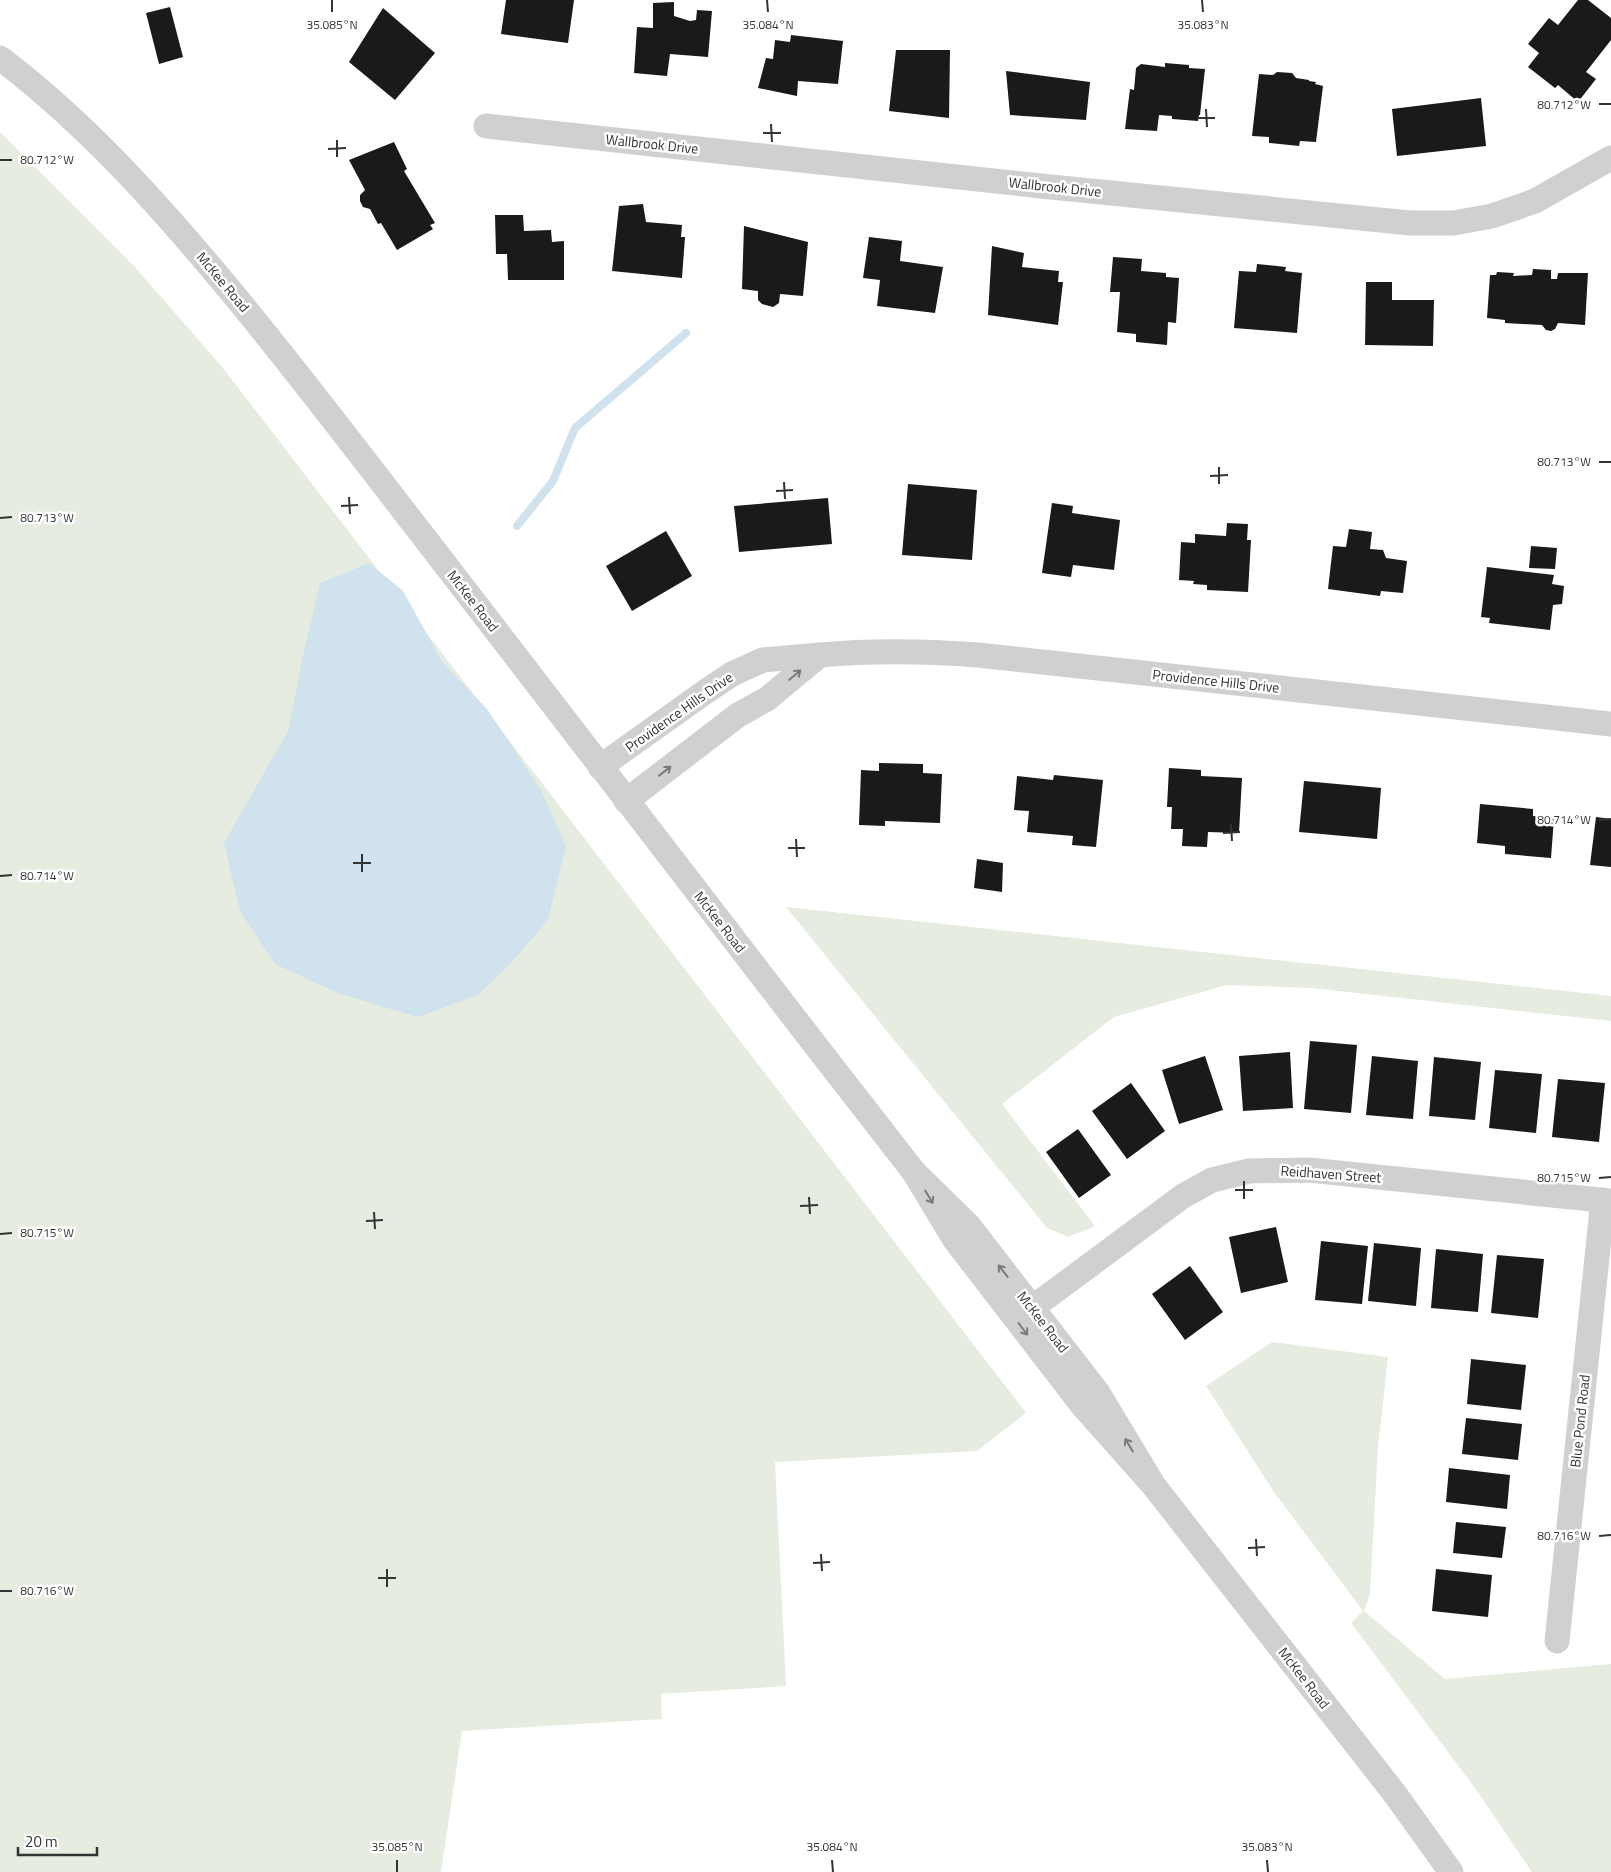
<svg xmlns="http://www.w3.org/2000/svg" width="1611" height="1872" viewBox="0 0 1611 1872" font-family="'Titillium Web',sans-serif">
  <rect width="100%" height="100%" fill="#fff"/>
  <g fill="#e6ecdf">
    <path d="M 0,132 L 135,267 L 223,368 L 1026,1413 L 977,1451 L 775,1462 L 786,1686 L 661,1694 L 662,1719 L 462,1731 L 441,1872 L 0,1872 Z"/>
    <path d="M 786,907 L 1611,996 L 1611,1021 L 1311,988 L 1227,985 L 1114,1017 L 1002,1104 L 1095,1226 L 1068,1237 L 1047,1228 Z"/>
    <path d="M 1272,1342 L 1388,1357 L 1378,1447 L 1370,1594 L 1364,1611 L 1445,1679 L 1611,1664 L 1611,1872 L 1532,1872 L 1475,1788 L 1351,1623 L 1363,1611 L 1274,1492 L 1206,1386 Z"/>
  </g>
  <path fill="#cfe2ee" d="M 369,563 L 403,591 L 443,663 L 487,709 L 541,790 L 566,846 L 548,920 L 511,963 L 478,995 L 418,1017 L 340,994 L 275,964 L 240,911 L 224,843 L 289,729 L 302,660 L 320,583 Z"/>
  <g fill="none" stroke-linecap="round" stroke-linejoin="round">
    <path stroke="#cfe2ee" stroke-width="8" d="M 517,526 L 553,481 L 575,428 L 686,333"/>
  </g>
  <g fill="#1a1a1a">
    <path d="M 506,0 L 574,0 L 568,43 L 501,34 Z"/>
    <path d="M 1578,0 L 1588,0 L 1611,18 L 1611,40 L 1586,72 L 1596,79 L 1578,102 L 1558,85 L 1555,88 L 1528,67 L 1539,53 L 1528,44 L 1549,18 L 1558,25 Z"/>
    <path d="M 674,2 L 674,16 L 690,21 L 696,20 L 697,10 L 712,11 L 708,57 L 670,54 L 667,76 L 634,73 L 637,27 L 653,28 L 653,3 Z"/>
    <path d="M 170,7 L 183,57 L 159,64 L 146,13 Z"/>
    <path d="M 383,8 L 435,53 L 395,100 L 349,62 Z"/>
    <path d="M 791,35 L 843,41 L 838,84 L 798,81 L 797,96 L 758,88 L 766,58 L 773,59 L 775,40 L 790,42 Z"/>
    <path d="M 896,50 L 950,50 L 949,118 L 889,111 Z"/>
    <path d="M 1165,63 L 1189,65 L 1189,68 L 1205,69 L 1200,115 L 1199,115 L 1198,121 L 1172,119 L 1172,116 L 1159,115 L 1157,131 L 1125,129 L 1130,89 L 1134,90 L 1136,68 L 1141,64 L 1165,67 Z"/>
    <path d="M 1006,71 L 1090,82 L 1086,120 L 1010,115 Z"/>
    <path d="M 1277,72 L 1292,73 L 1296,78 L 1309,80 L 1309,81 L 1316,82 L 1315,84 L 1323,86 L 1316,142 L 1300,141 L 1299,146 L 1269,143 L 1269,137 L 1252,136 L 1259,74 L 1273,75 Z"/>
    <path d="M 1481,98 L 1486,146 L 1397,156 L 1392,109 Z"/>
    <path d="M 394,142 L 407,169 L 404,171 L 435,223 L 430,225 L 433,229 L 397,250 L 381,223 L 378,224 L 370,209 L 363,207 L 360,201 L 360,195 L 365,190 L 349,160 Z"/>
    <path d="M 643,204 L 646,222 L 682,225 L 681,237 L 685,237 L 682,278 L 612,271 L 619,206 Z"/>
    <path d="M 495,215 L 523,215 L 524,231 L 551,230 L 552,242 L 564,241 L 564,280 L 508,280 L 507,254 L 496,254 Z"/>
    <path d="M 744,226 L 808,242 L 803,296 L 780,294 L 779,303 L 773,307 L 762,304 L 758,300 L 758,291 L 742,289 Z"/>
    <path d="M 869,237 L 902,241 L 900,261 L 943,267 L 935,313 L 877,306 L 880,280 L 863,278 Z"/>
    <path d="M 992,246 L 1024,253 L 1022,267 L 1059,271 L 1058,282 L 1063,282 L 1058,325 L 988,315 Z"/>
    <path d="M 1113,257 L 1142,259 L 1141,271 L 1166,273 L 1166,277 L 1179,278 L 1176,323 L 1168,322 L 1167,345 L 1136,342 L 1136,334 L 1117,332 L 1120,292 L 1110,292 Z"/>
    <path d="M 1257,264 L 1286,267 L 1285,271 L 1302,273 L 1297,333 L 1234,328 L 1239,271 L 1256,272 Z"/>
    <path d="M 1533,269 L 1551,270 L 1551,279 L 1557,279 L 1558,273 L 1588,273 L 1585,325 L 1558,323 L 1555,329 L 1551,331 L 1546,330 L 1542,325 L 1505,323 L 1505,320 L 1487,318 L 1490,275 L 1496,275 L 1497,272 L 1514,273 L 1513,276 L 1532,275 Z"/>
    <path d="M 1366,282 L 1392,282 L 1392,300 L 1434,300 L 1433,346 L 1365,345 Z"/>
    <path d="M 908,484 L 977,490 L 972,560 L 902,555 Z"/>
    <path d="M 828,498 L 832,544 L 739,552 L 734,506 Z"/>
    <path d="M 1052,503 L 1073,506 L 1072,513 L 1120,520 L 1114,570 L 1073,565 L 1071,577 L 1042,573 Z"/>
    <path d="M 1227,523 L 1248,524 L 1247,540 L 1251,540 L 1248,592 L 1207,590 L 1207,585 L 1193,584 L 1194,581 L 1179,580 L 1181,542 L 1195,543 L 1195,534 L 1226,536 Z"/>
    <path d="M 1349,529 L 1372,532 L 1370,549 L 1383,550 L 1386,558 L 1407,561 L 1403,593 L 1381,591 L 1380,596 L 1328,589 L 1333,546 L 1346,547 Z"/>
    <path d="M 666,531 L 692,576 L 632,611 L 606,566 Z"/>
    <path d="M 1531,546 L 1557,548 L 1555,569 L 1529,568 Z"/>
    <path d="M 1487,567 L 1554,575 L 1552,584 L 1564,586 L 1562,604 L 1553,605 L 1550,630 L 1489,623 L 1490,618 L 1481,617 Z"/>
    <path d="M 879,763 L 923,764 L 923,773 L 942,774 L 940,823 L 885,821 L 885,826 L 859,825 L 861,770 L 879,771 Z"/>
    <path d="M 1169,768 L 1201,770 L 1201,776 L 1242,778 L 1239,833 L 1208,832 L 1207,847 L 1182,846 L 1183,829 L 1171,829 L 1172,807 L 1167,807 Z"/>
    <path d="M 1054,775 L 1103,780 L 1096,847 L 1072,845 L 1073,836 L 1027,832 L 1029,811 L 1014,810 L 1017,776 L 1053,780 Z"/>
    <path d="M 1304,781 L 1381,788 L 1377,839 L 1299,832 Z"/>
    <path d="M 1480,804 L 1533,809 L 1533,816 L 1554,818 L 1551,858 L 1505,854 L 1505,846 L 1477,843 Z"/>
    <path d="M 1596,817 L 1611,819 L 1611,867 L 1590,865 Z"/>
    <path d="M 977,859 L 1003,863 L 1002,892 L 974,888 Z"/>
    <path d="M 1310,1041 L 1357,1045 L 1351,1113 L 1304,1109 Z"/>
    <path d="M 1290,1052 L 1293,1108 L 1243,1111 L 1239,1056 Z"/>
    <path d="M 1205,1056 L 1223,1110 L 1179,1124 L 1162,1070 Z"/>
    <path d="M 1372,1056 L 1418,1061 L 1413,1119 L 1366,1115 Z"/>
    <path d="M 1434,1057 L 1481,1062 L 1475,1120 L 1429,1116 Z"/>
    <path d="M 1495,1070 L 1542,1074 L 1536,1133 L 1489,1128 Z"/>
    <path d="M 1558,1079 L 1605,1083 L 1599,1142 L 1552,1137 Z"/>
    <path d="M 1131,1083 L 1165,1131 L 1127,1159 L 1092,1111 Z"/>
    <path d="M 1078,1129 L 1111,1175 L 1079,1198 L 1046,1152 Z"/>
    <path d="M 1276,1227 L 1288,1282 L 1241,1293 L 1229,1237 Z"/>
    <path d="M 1321,1241 L 1368,1246 L 1362,1304 L 1315,1300 Z"/>
    <path d="M 1374,1243 L 1421,1248 L 1416,1306 L 1368,1301 Z"/>
    <path d="M 1436,1249 L 1483,1254 L 1478,1312 L 1431,1308 Z"/>
    <path d="M 1497,1255 L 1544,1259 L 1538,1318 L 1491,1313 Z"/>
    <path d="M 1190,1266 L 1223,1312 L 1185,1340 L 1152,1294 Z"/>
    <path d="M 1471,1359 L 1526,1365 L 1521,1410 L 1467,1404 Z"/>
    <path d="M 1466,1418 L 1522,1424 L 1518,1460 L 1462,1454 Z"/>
    <path d="M 1449,1468 L 1510,1475 L 1507,1509 L 1446,1502 Z"/>
    <path d="M 1456,1522 L 1506,1527 L 1502,1558 L 1453,1553 Z"/>
    <path d="M 1436,1569 L 1492,1575 L 1488,1617 L 1432,1611 Z"/>
  </g>
  <g fill="none" stroke-linecap="round" stroke-linejoin="round">
    <g stroke="#d0d0d0" stroke-width="25">
      <path d="M 0,58 C 87,124 160,206 229,289 C 299,373 364,460 431,546 C 591,755 752,964 914,1172"/>
      <path d="M 486,126 L 1041,186 L 1410,223 L 1454,223 L 1492,216 L 1535,201 L 1611,158"/>
      <path d="M 820,655 C 873,650 925,651 978,655 L 1611,724"/>
      <path d="M 600,767 L 705,692 L 732,674 L 763,660 L 820,655 L 767,699 L 738,715 L 626,801"/>
      <path d="M 1032,1308 L 1183,1196 L 1212,1180 L 1249,1171 L 1309,1170 L 1611,1201"/>
      <path d="M 1154,1486 L 1098,1393 L 969,1226 L 914,1172 L 955,1240 L 1082,1405 L 1154,1486 L 1395,1794 L 1451,1872"/>
      <path d="M 1557,1641 L 1603,1200"/>
    </g>
  </g>
  <defs><path id="oneway-shaft" d="M-6 0H5M1.5-3L5.5 0L1.5 3" fill="none" stroke-width="1.6" stroke-linecap="round" stroke-linejoin="round" transform="scale(1.25)"/></defs>
  <g stroke="#7a7a7a">
    <use href="#oneway-shaft" transform="translate(795 675) rotate(-40)"/>
    <use href="#oneway-shaft" transform="translate(665 771) rotate(-38)"/>
    <use href="#oneway-shaft" transform="translate(929 1197) rotate(59)"/>
    <use href="#oneway-shaft" transform="translate(1003 1271) rotate(-128)"/>
    <use href="#oneway-shaft" transform="translate(1023 1329) rotate(53)"/>
    <use href="#oneway-shaft" transform="translate(1129 1445) rotate(-121)"/>
  </g>
  <path fill="none" stroke="#333" stroke-width="2" d="M 332,0 L 332,12M 767,0 L 768,12M 1202,0 L 1203,12M 1599,104 L 1611,104M 1206,109 L 1207,127M 1198,118 L 1215,118M 771,124 L 772,142M 763,133 L 781,133M 337,140 L 337,157M 328,149 L 346,148M 0,160 L 12,160M 1599,462 L 1611,462M 1219,467 L 1219,484M 1210,476 L 1228,475M 784,482 L 785,499M 776,491 L 793,490M 349,497 L 350,514M 341,506 L 358,505M 0,518 L 12,517M 1599,820 L 1611,819M 1231,824 L 1232,841M 1223,833 L 1240,832M 796,839 L 797,857M 788,848 L 805,848M 362,854 L 362,872M 353,863 L 371,863M 0,876 L 12,875M 1599,1178 L 1611,1177M 1244,1181 L 1244,1199M 1235,1190 L 1253,1190M 809,1197 L 810,1214M 800,1206 L 818,1205M 374,1212 L 375,1229M 366,1221 L 383,1220M 0,1234 L 12,1233M 1599,1536 L 1611,1535M 1256,1539 L 1257,1556M 1248,1548 L 1265,1547M 821,1554 L 822,1571M 813,1563 L 830,1562M 387,1569 L 387,1587M 378,1578 L 396,1578M 0,1591 L 12,1591M 397,1860 L 397,1872M 832,1860 L 833,1872M 1267,1860 L 1268,1872"/>
  <g text-anchor="middle" stroke-width="5" stroke-linejoin="round" paint-order="stroke">
    <g font-size="14" fill="#333" stroke="#fff">
      <text transform="translate(652 144) rotate(6)" y="5">Wallbrook Drive</text>
      <text transform="translate(1055 187) rotate(6)" y="5">Wallbrook Drive</text>
      <text transform="translate(223 282) rotate(50)" y="5">McKee Road</text>
      <text transform="translate(473 601) rotate(52)" y="5">McKee Road</text>
      <text transform="translate(1216 681) rotate(6)" y="5">Providence Hills Drive</text>
      <text transform="translate(679 712) rotate(-35)" y="5">Providence Hills Drive</text>
      <text transform="translate(720 922) rotate(52)" y="5">McKee Road</text>
      <text transform="translate(1331 1174) rotate(4)" y="5">Reidhaven Street</text>
      <text transform="translate(1043 1322) rotate(52)" y="5">McKee Road</text>
      <text transform="translate(1580 1421) rotate(-84)" y="5">Blue Pond Road</text>
      <text transform="translate(1304 1678) rotate(52)" y="5">McKee Road</text>
    </g>
  </g>
  <g font-size="12" text-anchor="middle" fill="#333" stroke="#fff" stroke-width="5" stroke-linejoin="round" paint-order="stroke">
    <text x="332" y="29">35.085°N</text>
    <text x="768" y="29">35.084°N</text>
    <text x="1203" y="29">35.083°N</text>
    <text x="1564" y="109">80.712°W</text>
    <text x="47" y="164">80.712°W</text>
    <text x="1564" y="466">80.713°W</text>
    <text x="47" y="522">80.713°W</text>
    <text x="1564" y="824">80.714°W</text>
    <text x="47" y="880">80.714°W</text>
    <text x="1564" y="1182">80.715°W</text>
    <text x="47" y="1237">80.715°W</text>
    <text x="1564" y="1540">80.716°W</text>
    <text x="47" y="1595">80.716°W</text>
    <text x="397" y="1851">35.085°N</text>
    <text x="832" y="1851">35.084°N</text>
    <text x="1267" y="1851">35.083°N</text>
  </g>
  <path d="M18 1847v8h79v-8" fill="none" stroke="#333333" stroke-width="2.5"/>
  <text x="25" y="1847" font-size="15" fill="#333333" stroke="#ffffff" stroke-width="4" paint-order="stroke">20 m</text>
</svg>
